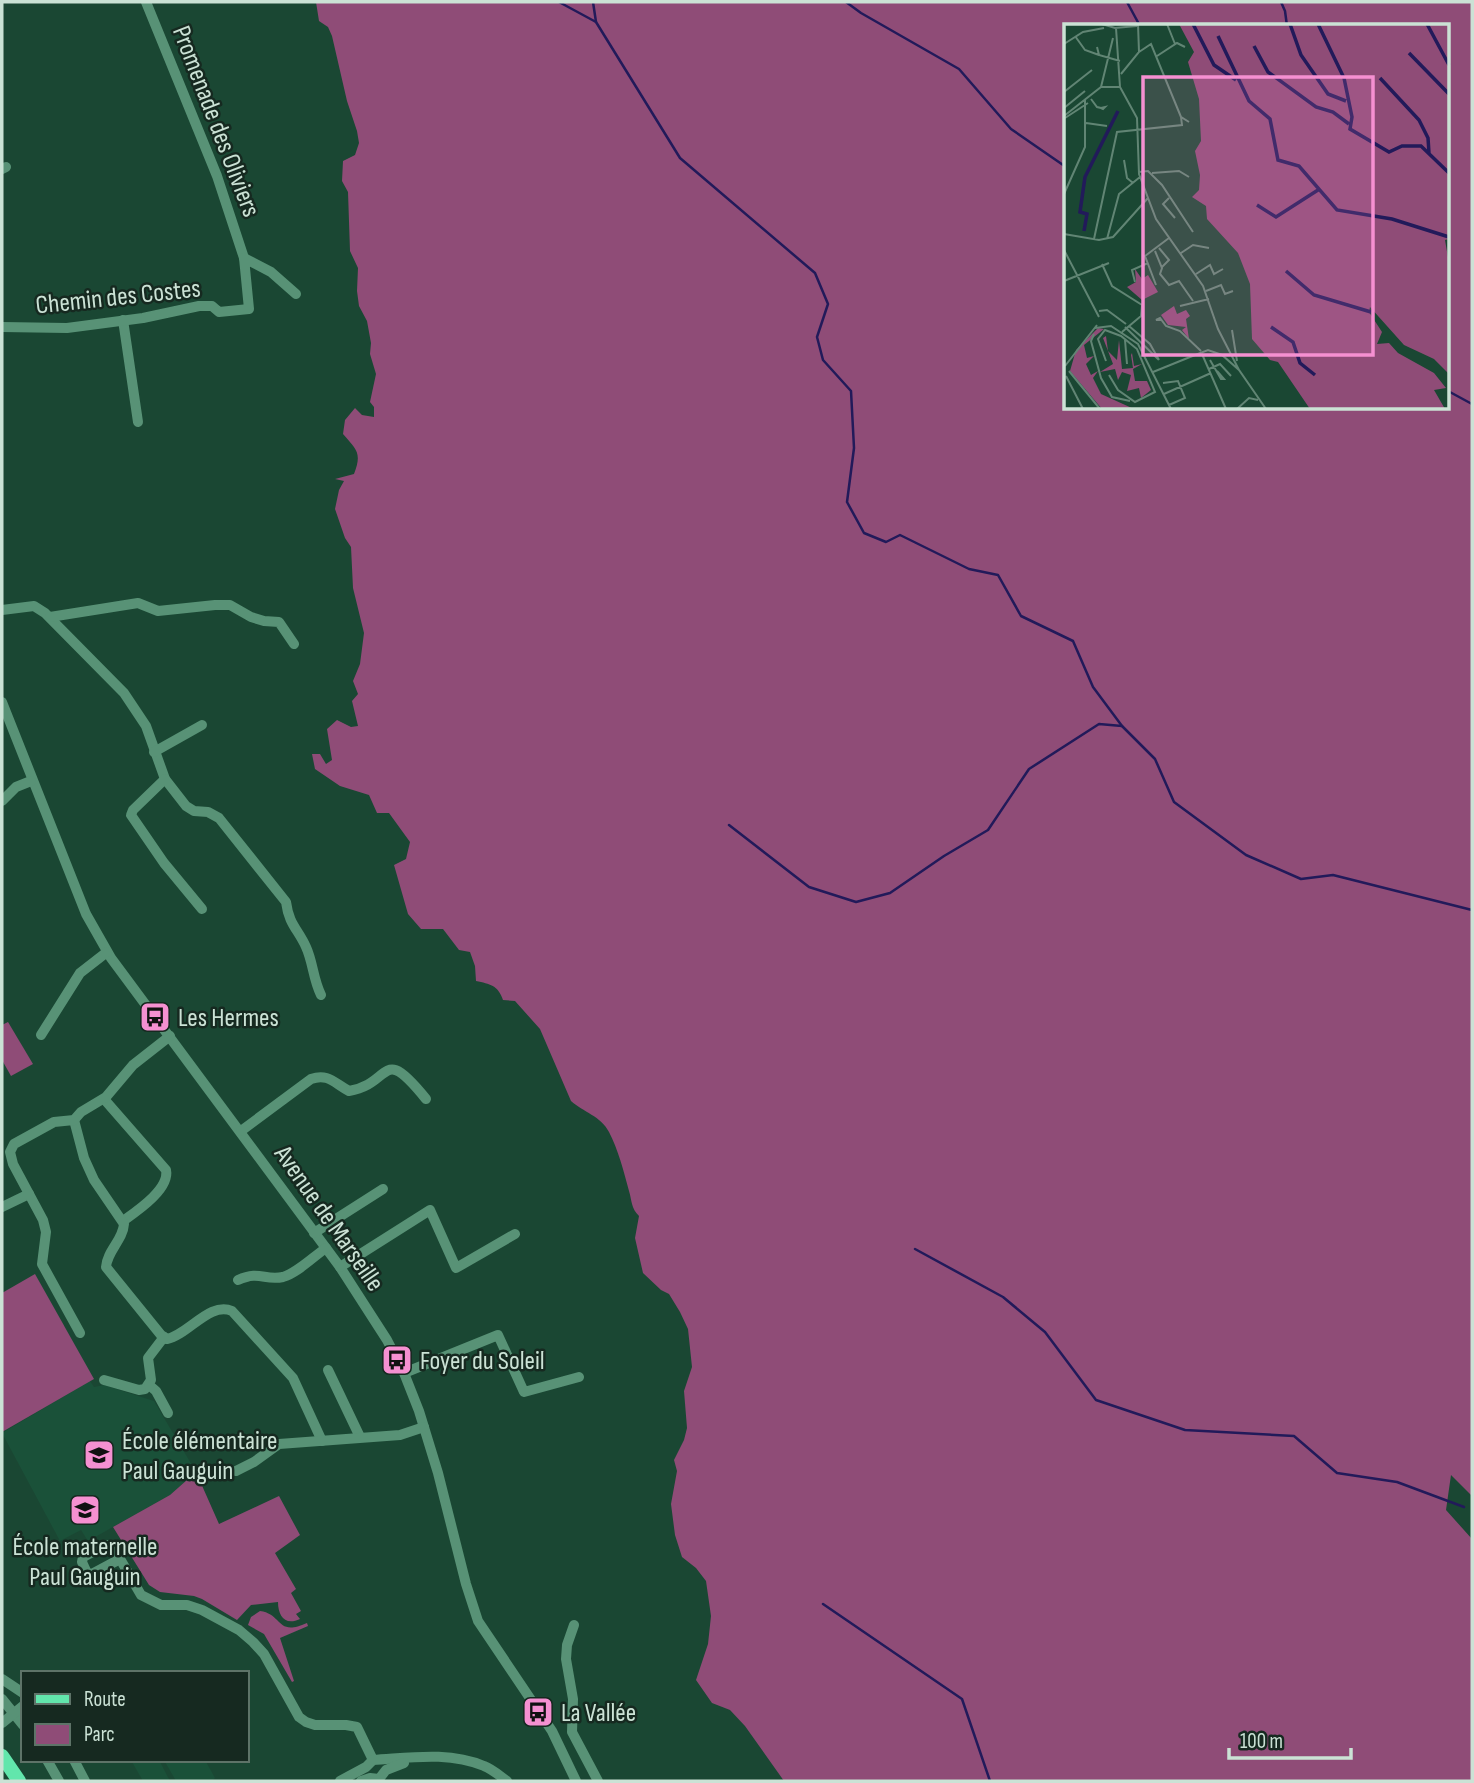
<svg xmlns="http://www.w3.org/2000/svg" width="1474" height="1783" viewBox="0 0 1474 1783" font-family="'Sofia Sans Condensed',sans-serif">
  <rect width="100%" height="100%" fill="#1a4733"/>
  <g fill="#1a5139">
    <path d="M 90,1381 L 94,1387 L 104,1385 L 154,1401 L 196,1472 L 170,1495 L 88,1541 L 81,1530 L 60,1541 L 2,1433 Z"/>
    <path d="M 134,1760 L 159,1760 L 170,1781 L 143,1781 L 132,1762 Z"/>
    <path d="M 164,1760 L 205,1760 L 215,1778 L 212,1781 L 176,1781 Z"/>
  </g>
  <g fill="#8f4c77" fill-rule="evenodd">
    <path d="M 316,2 L 1472,2 L 1472,1496 L 1451,1475 L 1446,1510 L 1472,1539 L 1472,1781 L 784,1781 L 745,1726 L 730,1710 L 712,1703 L 696,1680 L 708,1644 L 711,1616 L 706,1581 L 696,1568 L 682,1557 L 675,1535 L 671,1504 L 677,1471 L 674,1460 L 684,1440 L 687,1428 L 684,1391 L 692,1367 L 688,1329 L 680,1312 L 669,1294 L 661,1290 L 643,1273 L 635,1238 L 639,1216 C 631,1208 632,1201 629,1191 C 624,1172 618,1149 609,1132 C 601,1116 583,1112 571,1101 L 540,1029 L 515,1001 L 503,1000 C 498,985 490,984 476,981 L 475,966 L 470,952 L 459,950 L 443,929 L 421,929 L 408,914 L 394,865 L 406,859 L 410,842 L 389,813 L 377,813 L 369,795 L 340,786 L 315,769 L 312,754 L 320,754 L 326,764 L 332,760 L 327,729 L 337,720 L 351,727 L 358,726 L 352,701 L 358,694 L 353,681 L 360,664 L 364,633 L 353,588 L 351,547 L 345,538 L 335,509 L 339,490 L 344,481 L 335,479 L 354,474 C 362,453 357,450 343,434 L 345,420 L 355,408 L 362,415 L 374,417 L 374,407 L 370,402 L 376,374 L 370,354 L 371,343 L 367,321 L 359,306 L 357,291 L 358,268 L 350,251 L 348,192 L 342,181 L 343,161 L 355,155 L 359,143 L 357,131 L 347,101 L 332,36 L 328,27 L 319,21 ZM 1066,26 L 1448,26 L 1448,408 L 1066,408 Z"/>
    <path d="M 8,1022 L 33,1064 L 11,1076 L 2,1060 L 2,1025 Z"/>
    <path d="M 35,1274 L 94,1379 L 2,1432 L 2,1293 Z"/>
    <path d="M 196,1472 L 219,1524 L 279,1496 L 300,1535 L 275,1553 L 296,1589 L 291,1593 L 301,1611 L 296,1614 L 300,1619 C 285,1626 278,1616 278,1602 L 251,1605 L 237,1620 L 202,1599 L 194,1596 L 160,1592 L 149,1585 L 113,1527 L 170,1495 Z"/>
    <path d="M 260,1611 C 283,1614 276,1637 307,1623 L 308,1626 L 280,1638 L 294,1681 L 292,1682 L 264,1634 L 248,1625 L 251,1617 Z"/>
  </g>
  <g fill="none" stroke-linecap="round" stroke-linejoin="round">
    <g stroke="#221a5a" stroke-width="2.5">
      <path d="M 559,2 L 596,22"/>
      <path d="M 593,2 L 596,22 L 680,158 L 815,273 L 828,304 L 817,337 L 823,360 L 851,391 L 854,448 L 847,502 L 864,533 L 886,542 L 900,535 L 969,569 L 998,575 L 1021,616 L 1073,641 L 1093,687 L 1122,726 L 1155,759 L 1174,802 L 1246,855 L 1301,879 L 1333,875 L 1472,910"/>
      <path d="M 846,2 L 861,13 L 959,69 L 1011,129 L 1066,167"/>
      <path d="M 1127,2 L 1140,26"/>
      <path d="M 1281,2 L 1285,11 L 1287,26"/>
      <path d="M 1448,391 L 1472,404"/>
      <path d="M 729,825 L 809,887 L 856,902 L 890,893 L 944,856 L 988,830 L 1029,769 L 1099,724 L 1122,726"/>
      <path d="M 915,1249 L 1003,1297 L 1045,1332 L 1096,1400 L 1185,1430 L 1294,1436 L 1337,1473 L 1397,1482 L 1464,1507"/>
      <path d="M 823,1604 L 962,1699 L 990,1781"/>
    </g>
    <g stroke="#589276" stroke-width="10">
      <path d="M 146,2 L 217,176 L 244,258"/>
      <path d="M 2,169 L 6,167"/>
      <path d="M 123,320 L 138,422"/>
      <path d="M 2,327 L 67,328 L 143,318 L 199,306 L 212,306 L 219,312 L 249,309 L 244,258 L 271,272 L 296,294"/>
      <path d="M 2,610 L 34,606 L 45,613 L 124,693 L 146,726 L 165,779 L 186,806 L 194,811 L 208,812 L 219,818 L 286,902 C 289,925 298,929 306,947 C 313,962 313,979 321,995"/>
      <path d="M 50,617 L 138,603 L 158,611 L 215,605 L 230,605 L 251,617 L 264,621 L 279,622 L 294,644"/>
      <path d="M 2,702 L 86,914 L 111,958 L 340,1267 L 387,1340 L 404,1373 L 419,1411 L 438,1473 L 466,1584 L 478,1621 L 552,1731 L 576,1781"/>
      <path d="M 154,752 L 202,725"/>
      <path d="M 165,779 L 133,810 L 131,815 L 164,863 L 202,909"/>
      <path d="M 2,801 L 16,787 L 31,781"/>
      <path d="M 41,1035 L 80,973 L 107,952"/>
      <path d="M 104,1099 L 166,1170 C 170,1189 137,1211 123,1221"/>
      <path d="M 74,1120 L 84,1158 L 94,1180 L 124,1224 C 123,1240 107,1251 106,1267 L 161,1335 L 167,1339 C 188,1335 210,1301 232,1311 L 293,1378 L 322,1441"/>
      <path d="M 241,1131 L 311,1079 C 328,1073 334,1083 349,1091 C 393,1084 380,1042 426,1099"/>
      <path d="M 2,1207 L 29,1194"/>
      <path d="M 314,1233 L 383,1189"/>
      <path d="M 340,1267 L 430,1210 L 456,1268 L 515,1234"/>
      <path d="M 238,1280 C 260,1270 264,1281 283,1277 C 297,1273 313,1257 326,1248"/>
      <path d="M 80,1333 L 42,1264 L 46,1232 L 43,1220 L 13,1164 L 10,1152 L 14,1144 L 54,1122 L 74,1120 L 81,1112 L 106,1097 L 133,1065 L 170,1036"/>
      <path d="M 328,1370 L 360,1437"/>
      <path d="M 404,1373 L 498,1335 L 524,1392 L 579,1377"/>
      <path d="M 104,1380 L 139,1390 L 145,1389 L 151,1380 L 148,1358 L 164,1337"/>
      <path d="M 149,1385 L 156,1391 L 168,1413"/>
      <path d="M 236,1471 L 254,1462 L 279,1444 L 400,1435 L 424,1427"/>
      <path d="M 120,1559 L 92,1574 L 87,1573 L 82,1562 L 83,1557 L 106,1545 L 112,1545 L 141,1595 L 161,1605 L 187,1605 L 202,1610 L 239,1630 L 253,1642 L 264,1654 L 299,1717 L 306,1722 L 315,1725 L 346,1725 L 357,1727 L 373,1760"/>
      <path d="M 574,1625 L 567,1645 L 566,1659 L 573,1699 L 572,1732 L 598,1781"/>
      <path d="M 2,1679 L 23,1693"/>
      <path d="M 2,1699 L 23,1725"/>
      <path d="M 2,1723 L 23,1706"/>
      <path d="M 47,1760 L 59,1781"/>
      <path d="M 74,1760 L 85,1781"/>
      <path d="M 340,1781 L 366,1767 L 373,1760 C 409,1758 448,1751 484,1766 C 492,1769 500,1776 507,1781"/>
      <path d="M 361,1781 L 370,1778 L 379,1779 L 386,1770 L 404,1763"/>
    </g>
    <path stroke="#62e6ac" stroke-width="14" d="M 2,1756 L 19,1781"/>
  </g>
  <defs>
    <g id="bus-square" transform="scale(1.575)"><rect x="-9" y="-9" width="18" height="18" rx="4" fill="#f590d1" stroke="#162920"/><path d="M-5-6H5V4H4V6H2V4H-2V6H-4V4H-5ZM-3.5-4V0h7V-4ZM-3.5 1.2v1.5H-2V1.2ZM2 1.2v1.5H3.5V1.2Z" fill="#111"/></g>
    <g id="school-square" transform="scale(1.575)"><rect x="-9" y="-9" width="18" height="18" rx="4" fill="#f590d1" stroke="#162920"/><path d="M0-5L7-2L0 1L-7-2ZM-4 1L0 2.5L4 1V4Q0 6-4 4Z" fill="#111"/></g>
  </defs>
  <g fill-rule="evenodd">
    <use href="#bus-square" x="155" y="1017"/>
    <use href="#bus-square" x="397" y="1360"/>
    <use href="#school-square" x="99" y="1455"/>
    <use href="#school-square" x="85" y="1510"/>
    <use href="#bus-square" x="538" y="1712"/>
  </g>
  <g text-anchor="middle" stroke-width="5" stroke-linejoin="round" paint-order="stroke">
    <g font-size="26" fill="#cbe2d5" stroke="#162920">
      <text transform="translate(217 121) rotate(69)" y="9">Promenade des Oliviers</text>
      <text transform="translate(118 296) rotate(-6)" y="9">Chemin des Costes</text>
      <text transform="translate(330 1218) rotate(55)" y="9">Avenue de Marseille</text>
    </g>
    <g font-size="26" fill="#cbe2d5" stroke="#162920" text-anchor="start">
      <text x="178" y="1026">Les Hermes</text>
      <text x="420" y="1369">Foyer du Soleil</text>
      <text x="122" y="1449">École élémentaire<tspan x="122" dy="30">Paul Gauguin</tspan></text>
      <text x="85" y="1555" text-anchor="middle">École maternelle<tspan x="85" dy="30">Paul Gauguin</tspan></text>
      <text x="561" y="1721">La Vallée</text>
    </g>
  </g>
  <g transform="translate(1064 24)">
    <rect width="385" height="385" fill="#1a4733"/>
    <path d="M 385,0 L 385,215 L 381,216 L 385,239 L 385,350 L 370,335 L 340,321 L 306,283 L 305,288 L 318,308 L 313,320 L 325,319 L 334,329 L 370,349 L 382,364 L 370,366 L 381,385 L 246,385 L 214,338 L 206,336 L 188,315 L 186,260 L 174,229 L 143,195 L 142,182 L 128,173 L 135,166 L 136,151 L 131,127 L 137,117 L 135,75 L 124,38 L 130,28 L 115,0 ZM 71,245 L 78,255 L 84,251 L 94,268 L 78,276 L 63,263 L 72,258 ZM 110,282 L 113,290 L 122,286 L 126,292 L 122,295 L 125,315 L 118,306 L 122,303 L 104,301 L 97,291 ZM 34,304 L 40,305 L 20,321 L 23,334 L 30,332 L 22,340 L 27,351 L 34,347 L 29,354 L 37,370 L 70,385 L 38,385 L 6,347 L 12,326 ZM 42,312 L 44,327 L 53,336 L 55,316 L 58,345 L 69,344 L 67,331 L 68,329 L 70,342 L 78,340 L 69,345 L 71,357 L 83,357 L 87,366 L 77,374 L 75,364 L 63,367 L 67,351 L 58,348 L 54,356 L 51,345 L 36,348 L 49,340 L 39,314 Z" fill="#8f4c77"/>
    <path fill="none" stroke="#221a5a" stroke-width="3.5" d="M 129,0 L 150,41 L 172,56M 226,0 L 237,31 L 264,70 L 282,77M 254,0 L 280,54 L 288,93 L 286,105 L 325,128 L 338,122 L 357,122 L 385,149M 363,0 L 385,41M 154,12 L 185,77 L 206,95 L 214,136 L 235,142 L 273,186 L 328,195 L 385,213M 190,22 L 204,48 L 252,83 L 269,88 L 285,100M 345,29 L 385,70M 316,54 L 355,96 L 364,114 L 365,129M 193,181 L 212,193 L 254,166M 20,207 L 23,190 L 16,188 L 21,153 L 54,87M 222,247 L 250,271 L 307,288M 207,303 L 229,318 L 236,339 L 251,351"/>
    <path fill="none" stroke="#618574" stroke-width="2" d="M 38,0 L 51,4 L 73,2M 103,0 L 111,20M 52,4 L 56,63M 11,12 L 21,26 L 35,31M 0,20 L 19,8 L 40,4M 33,23 L 35,31 L 56,37M 75,28 L 87,20 L 117,93M 93,32 L 113,19 L 121,23M 57,50 L 75,28 L 74,0M 37,63 L 49,14M 56,63 L 73,94 L 75,150 L 92,195 L 139,262 L 154,305 L 175,346M 0,68 L 28,46M 27,75 L 33,83 L 37,84 L 39,85 L 41,83 L 37,84M 0,84 L 21,67M 0,92 L 37,63 L 56,63M 1,94 L 24,79M 22,99 L 43,102M 60,136 L 63,154 L 69,159M 75,148 L 84,147 L 98,161 L 129,208M 88,149 L 115,147 L 125,153M 0,170 L 21,123 L 21,75M 105,174 L 99,180 L 111,194M 0,210 L 35,216 L 49,213 L 84,174M 30,215 L 53,108 L 118,101 L 117,93 L 125,98M 43,215 L 55,170 L 76,153M 95,224 L 105,236 L 98,243M 0,226 L 35,293M 91,227 L 98,244 L 96,250 L 105,261 L 115,257 L 129,277M 117,229 L 129,221 L 145,224M 38,240 L 48,262 L 78,281 L 77,292 L 58,308M 132,250 L 146,241 L 150,250 L 159,245M 0,257 L 45,239M 71,258 L 68,246 L 84,239M 92,261 L 81,232 L 105,214M 142,267 L 157,261 L 161,270 L 169,267M 116,282 L 145,275M 35,287 L 43,286 L 62,300M 98,296 L 92,296 L 96,294 L 102,302 L 116,307 L 137,327M 65,302 L 86,320 L 95,336M 61,303 L 95,336M 31,304 L 47,302 L 74,320 L 107,385M 168,306 L 173,337M 30,310 L 27,317 L 37,354 L 48,373 L 66,377M 61,316 L 63,340M 138,330 L 162,385M 126,333 L 144,326 L 158,331 L 175,346 L 202,385M 146,336 L 157,355 L 160,355 L 153,347M 42,337 L 34,315 L 41,306 L 57,312 L 73,325 L 91,368 L 71,378 L 54,366 L 45,351M 1,342 L 33,301M 145,345 L 156,340 L 167,352M 5,347 L 36,385M 89,348 L 126,333M 2,352 L 19,385M 99,359 L 114,357 L 121,374 L 105,381M 100,370 L 147,349M 173,385 L 185,374 L 194,376"/>
    <path fill="#f590d1" fill-opacity="0.15" stroke="#f590d1" stroke-width="3.5" d="M 79,53 L 309,53 L 309,331 L 79,331 Z"/>
    <rect width="385" height="385" fill="none" stroke="#cbe2d5" stroke-width="3.5"/>
  </g>
  <rect width="1474" height="1783" fill="none" stroke="#cbe2d5" stroke-width="7"/>
  <rect x="21" y="1671" width="228" height="91" fill="#162920" stroke="#5e7368" stroke-width="2"/>
  <rect x="35" y="1694" width="35" height="10" fill="#62e6ac" stroke="#5e7368" stroke-width="2"/>
  <text x="84" y="1706" font-size="21" fill="#cbe2d5">Route</text>
  <rect x="35" y="1724" width="35" height="21" fill="#8f4c77" stroke="#5e7368" stroke-width="2"/>
  <text x="84" y="1741" font-size="21" fill="#cbe2d5">Parc</text>
  <path d="M1229 1748v10h122v-10" fill="none" stroke="#cbe2d5" stroke-width="3.5"/>
  <text x="1240" y="1748" font-size="21" fill="#cbe2d5" stroke="#162920" stroke-width="5" paint-order="stroke">100 m</text>
</svg>
